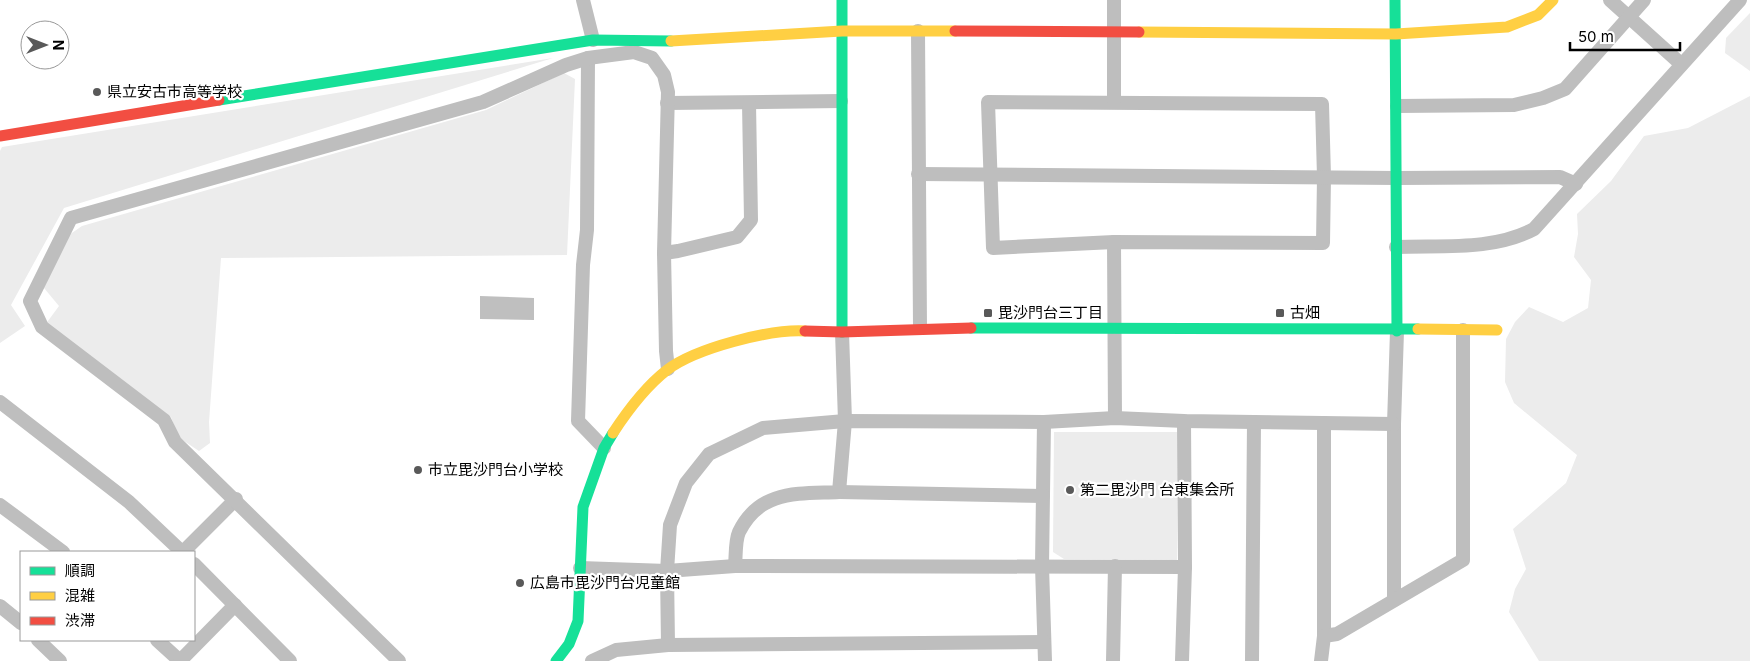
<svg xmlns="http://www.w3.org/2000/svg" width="1750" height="661" viewBox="0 0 1750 661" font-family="Inter,'Noto Sans JP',sans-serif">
  <rect width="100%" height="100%" fill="#fff"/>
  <g fill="#ececec">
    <path d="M 1750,13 L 1750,71 L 1725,53 L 1726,38 Z"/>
    <path d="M 553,58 L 64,208 L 11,305 L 25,326 L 0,343 L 0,151 L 2,147 Z"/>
    <path d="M 564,73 L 575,79 L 567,255 L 221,258 L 209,422 L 210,443 L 199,451 L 178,437 L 171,417 L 45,325 L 59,306 L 44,288 L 69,235 L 82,226 L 486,110 Z"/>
    <path d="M 1750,96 L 1750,661 L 1539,661 L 1509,612 L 1515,589 L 1526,569 L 1513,529 L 1566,483 L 1577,455 L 1514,403 L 1505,382 L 1506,339 L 1515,322 L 1529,307 L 1563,322 L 1588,308 L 1591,280 L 1574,257 L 1578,234 L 1577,214 L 1611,181 L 1644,136 L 1688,128 Z"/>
    <path d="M 1054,432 L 1178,432 L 1177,560 L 1064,559 L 1053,552 Z"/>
  </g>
  <path fill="#bfbfbf" d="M 480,296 L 534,298 L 534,320 L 480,319 Z"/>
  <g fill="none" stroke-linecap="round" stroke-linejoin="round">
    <g stroke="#bebebe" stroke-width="14">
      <path d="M 583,0 L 593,40"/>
      <path d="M 1610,0 L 1681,64"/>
      <path d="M 918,31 L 920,328"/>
      <path d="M 588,58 L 587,230 L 583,265 L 578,421 L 604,448"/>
      <path d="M 988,102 L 1322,104 L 1324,177 L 1323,243 L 1114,242 L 993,248 Z"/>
      <path d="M 1114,102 L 1114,0"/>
      <path d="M 667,103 L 841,101"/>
      <path d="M 1397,106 L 1514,105 L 1543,98 L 1565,89 L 1644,0"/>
      <path d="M 918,174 L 1397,178 L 1560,177 L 1576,184"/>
      <path d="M 1114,242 L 1115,418"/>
      <path d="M 1396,247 C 1441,245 1493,251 1534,229 L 1740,0"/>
      <path d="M 664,253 L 678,251 L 737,237 L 751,220 L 749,103"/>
      <path d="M 0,402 L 129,502 L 182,552"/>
      <path d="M 1044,422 L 1042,566 L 1045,661"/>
      <path d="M 1324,423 L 1324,636"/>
      <path d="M 839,492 L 1043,496"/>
      <path d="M 0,505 L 63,552"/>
      <path d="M 183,552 L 236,499"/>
      <path d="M 194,564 L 290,661"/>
      <path d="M 735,566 C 736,556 735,541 739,532 C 760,489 799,494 839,492 L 845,421 L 842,332"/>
      <path d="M 580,568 L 667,571 L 735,566 L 1185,567"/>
      <path d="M 1394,600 L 1394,424 L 1397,331"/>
      <path d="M 0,606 L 21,623"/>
      <path d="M 38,640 L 60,661"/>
      <path d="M 157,640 L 180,661"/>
      <path d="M 668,645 L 667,571 L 670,525 L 686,483 L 709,454 L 763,428 L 845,421 L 1044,422 L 1115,418 L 1184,421 L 1394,424"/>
      <path d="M 180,661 L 235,605"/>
      <path d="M 399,661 L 175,442 L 164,420 L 42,327 L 30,301 L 71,218 L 483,102 L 566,65 L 588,58 L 634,52 L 652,58 L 664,75 L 668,92 L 664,253 L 666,351 L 668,369"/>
      <path d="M 592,661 L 616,650 L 668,645 L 1044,642"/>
      <path d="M 1113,661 L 1115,566"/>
      <path d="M 1182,661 L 1185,567 L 1184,421"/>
      <path d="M 1252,661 L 1254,422"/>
      <path d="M 1321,661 L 1324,636 L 1337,634 L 1463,560 L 1463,330"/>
    </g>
    <g stroke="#16e098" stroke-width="11">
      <path d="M 842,0 L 842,332"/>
      <path d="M 1395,0 L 1397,331"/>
      <path d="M 219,100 L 593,40 L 671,41"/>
      <path d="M 971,328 L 1418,329"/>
      <path d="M 556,661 L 569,644 L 578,621 L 583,507 L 604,448 L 613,433"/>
    </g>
    <g stroke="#ffcf43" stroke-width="11">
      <path d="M 1139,32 L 1396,34 L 1507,27 L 1538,15 L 1553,0"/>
      <path d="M 671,41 L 842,31 L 955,31"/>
      <path d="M 1418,329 L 1497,330"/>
      <path d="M 613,433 C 628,410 645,387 667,370 C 696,348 770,329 805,331"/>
    </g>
    <g stroke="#f24e42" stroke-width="11">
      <path d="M 955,31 L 1139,32"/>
      <path d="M 0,136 L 219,100"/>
      <path d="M 805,331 L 842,332 L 971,328"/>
    </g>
  </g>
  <g fill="#595959" stroke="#fff" stroke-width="2">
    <circle cx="97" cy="92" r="5"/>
    <rect x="983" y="308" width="10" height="10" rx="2.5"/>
    <rect x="1275" y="308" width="10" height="10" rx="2.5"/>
    <circle cx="418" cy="470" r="5"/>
    <circle cx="1070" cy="490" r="5"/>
    <circle cx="520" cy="583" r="5"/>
  </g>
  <g text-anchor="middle" stroke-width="4.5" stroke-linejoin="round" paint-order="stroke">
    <g font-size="15" fill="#000" stroke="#fff" text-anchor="start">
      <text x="107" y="97">県立安古市高等学校</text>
      <text x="998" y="318">毘沙門台三丁目</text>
      <text x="1290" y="318">古畑</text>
      <text x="428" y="475">市立毘沙門台小学校</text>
      <text x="1080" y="495">第二毘沙門 台東集会所</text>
      <text x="530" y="588">広島市毘沙門台児童館</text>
    </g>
  </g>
  <rect x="20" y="551" width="175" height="90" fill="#ffffff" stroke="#999999"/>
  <rect x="30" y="567" width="25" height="8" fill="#16e098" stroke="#999999"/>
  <text x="65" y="576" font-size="15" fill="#000000">順調</text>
  <rect x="30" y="592" width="25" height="8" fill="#ffcf43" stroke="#999999"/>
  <text x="65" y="601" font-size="15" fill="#000000">混雑</text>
  <rect x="30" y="617" width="25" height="8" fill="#f24e42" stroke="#999999"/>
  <text x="65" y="626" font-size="15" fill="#000000">渋滞</text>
  <g transform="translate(45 45) rotate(90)"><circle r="24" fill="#ffffff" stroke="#999999"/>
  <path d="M0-4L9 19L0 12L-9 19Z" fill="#595959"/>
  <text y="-8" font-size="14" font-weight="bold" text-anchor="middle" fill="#000000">N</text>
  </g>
  <path d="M1570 42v8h110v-8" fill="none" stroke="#000000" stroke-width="2.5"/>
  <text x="1578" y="42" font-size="15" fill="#000000" stroke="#ffffff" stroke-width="4" paint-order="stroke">50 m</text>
</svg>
